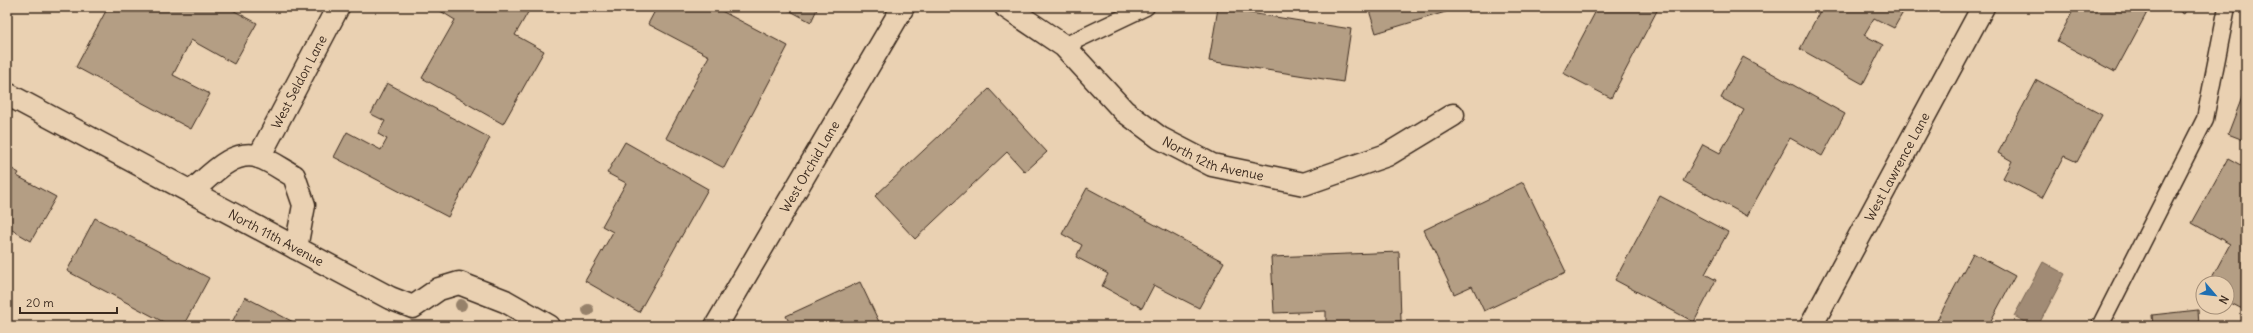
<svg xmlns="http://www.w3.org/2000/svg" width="2253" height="333" viewBox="0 0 2253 333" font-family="Delius,sans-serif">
  <rect width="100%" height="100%" fill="#ead1b2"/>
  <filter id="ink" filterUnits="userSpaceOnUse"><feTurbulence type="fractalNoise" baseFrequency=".025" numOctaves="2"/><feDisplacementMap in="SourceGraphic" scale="8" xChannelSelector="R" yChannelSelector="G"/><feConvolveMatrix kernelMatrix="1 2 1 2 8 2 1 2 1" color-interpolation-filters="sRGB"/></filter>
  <g filter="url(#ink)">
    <path fill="#a18b74" stroke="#786452" d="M 2043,262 L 2065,274 L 2038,326 L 2033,326 L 2014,316 Z"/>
    <g fill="#b49e84" stroke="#3b2a1e">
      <path d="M 108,7 L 227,7 L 257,23 L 234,64 L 191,40 L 173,75 L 210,94 L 191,129 L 76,67 Z"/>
      <path d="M 434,7 L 531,7 L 515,35 L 544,51 L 503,124 L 422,78 L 455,20 Z"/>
      <path d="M 657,7 L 714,7 L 788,46 L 724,168 L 666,138 L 709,56 L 648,24 Z"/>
      <path d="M 783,7 L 818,7 L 811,22 Z"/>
      <path d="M 1368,7 L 1462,7 L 1376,33 Z"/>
      <path d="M 1598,7 L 1659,7 L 1611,98 L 1563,73 Z"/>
      <path d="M 1818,7 L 1906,7 L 1894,28 L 1874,18 L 1864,35 L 1883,45 L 1863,84 L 1800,49 L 1821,9 Z"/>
      <path d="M 2075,7 L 2150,7 L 2115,72 L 2057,41 Z"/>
      <path d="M 2172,7 L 2188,7 L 2184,14 Z"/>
      <path d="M 1218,8 L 1351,29 L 1343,82 L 1209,61 Z"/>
      <path d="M 1743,57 L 1845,114 L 1822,156 L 1790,138 L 1747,216 L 1683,181 L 1703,144 L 1720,153 L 1744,110 L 1721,98 Z"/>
      <path d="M 2037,80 L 2102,115 L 2077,162 L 2064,156 L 2042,198 L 2003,178 L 2012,161 L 1998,153 Z"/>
      <path d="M 387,83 L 490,138 L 448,217 L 334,157 L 347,132 L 381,150 L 387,139 L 378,134 L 385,121 L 371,114 Z"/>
      <path d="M 2246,87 L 2246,141 L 2228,134 Z"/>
      <path d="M 989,89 L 1047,152 L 1025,172 L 1007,152 L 915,239 L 875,196 Z"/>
      <path d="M 625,142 L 708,189 L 639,312 L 585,281 L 613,232 L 602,226 L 626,183 L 607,173 Z"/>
      <path d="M 2228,158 L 2246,168 L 2246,311 L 2227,301 L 2227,283 L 2209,283 L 2230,244 L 2192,223 Z"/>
      <path d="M 7,166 L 19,173 L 17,176 L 56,197 L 31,241 L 7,227 Z"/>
      <path d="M 1523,182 L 1566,272 L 1484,311 L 1472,286 L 1454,294 L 1424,230 Z"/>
      <path d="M 1087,188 L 1224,262 L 1199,308 L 1154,285 L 1142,308 L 1102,286 L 1108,274 L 1076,257 L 1082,245 L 1062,234 Z"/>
      <path d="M 1660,196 L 1728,232 L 1705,274 L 1716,280 L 1694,322 L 1615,280 Z"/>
      <path d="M 95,218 L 209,278 L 183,326 L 171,326 L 67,271 Z"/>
      <path d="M 1399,252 L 1401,321 L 1326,324 L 1326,311 L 1274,313 L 1271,257 Z"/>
      <path d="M 1973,253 L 2015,276 L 1988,326 L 1934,326 Z"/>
      <path d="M 860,282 L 881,326 L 791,326 L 786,316 Z"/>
      <path d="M 245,297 L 301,326 L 230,326 Z"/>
      <path d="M 2198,310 L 2199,326 L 2153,326 L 2152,315 Z"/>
    </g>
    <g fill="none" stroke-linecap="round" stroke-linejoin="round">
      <g stroke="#3b2a1e" stroke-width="19">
        <g id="lane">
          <path d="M 1064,46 L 1146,7"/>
          <path d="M 2100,326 L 2205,119 L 2227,7"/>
        </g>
      </g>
      <g stroke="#3b2a1e" stroke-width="25">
        <g id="street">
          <path id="s1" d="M 1006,7 L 1064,46 L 1124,111 L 1160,138 L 1212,165 L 1304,184 L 1387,155 L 1453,115"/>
          <path id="s2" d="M 7,94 L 390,298 L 413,307 L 439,289 L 459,283 L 505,301 L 549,326"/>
          <path id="s3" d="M 259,157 L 338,7"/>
          <path d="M 191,192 C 209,177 233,148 259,157 C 271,161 283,170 294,176 L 304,205 L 296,248"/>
          <path id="s4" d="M 716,326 L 903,7"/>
          <path id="s5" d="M 1811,326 L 1983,7"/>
        </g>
      </g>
      <use href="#lane" stroke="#ead1b2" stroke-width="16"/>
      <use href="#street" stroke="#ead1b2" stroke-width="22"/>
    </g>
    <g fill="#96816a">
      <circle cx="461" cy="305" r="6"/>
      <circle cx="588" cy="310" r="6"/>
    </g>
  </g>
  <g text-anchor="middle" stroke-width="3" stroke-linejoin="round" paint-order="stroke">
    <g font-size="13" fill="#3b2a1e" stroke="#ead1b2">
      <text dy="5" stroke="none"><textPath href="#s3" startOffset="85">West Seldon Lane</textPath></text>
      <text dy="5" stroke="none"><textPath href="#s1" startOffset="261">North 12th Avenue</textPath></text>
      <text dy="5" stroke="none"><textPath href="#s4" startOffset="185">West Orchid Lane</textPath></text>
      <text dy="5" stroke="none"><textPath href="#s5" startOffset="181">West Lawrence Lane</textPath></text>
      <text dy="5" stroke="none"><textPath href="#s2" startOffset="305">North 11th Avenue</textPath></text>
    </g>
  </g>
  <rect width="2253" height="333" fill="none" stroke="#ead1b2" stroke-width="24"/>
  <rect x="12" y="12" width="2229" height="309" fill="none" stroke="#3b2a1e" stroke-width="1.5" filter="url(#ink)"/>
  <g transform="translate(2215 295) rotate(118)"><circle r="19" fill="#ead1b2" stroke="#a48e77"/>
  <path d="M0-3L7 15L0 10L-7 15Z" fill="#1f6fb2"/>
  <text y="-6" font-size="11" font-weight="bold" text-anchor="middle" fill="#3b2a1e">N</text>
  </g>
  <path d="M20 307v6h97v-6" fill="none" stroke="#3b2a1e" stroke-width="2"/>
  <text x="26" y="307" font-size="12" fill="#3b2a1e" stroke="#ead1b2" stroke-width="3" paint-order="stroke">20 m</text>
</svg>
